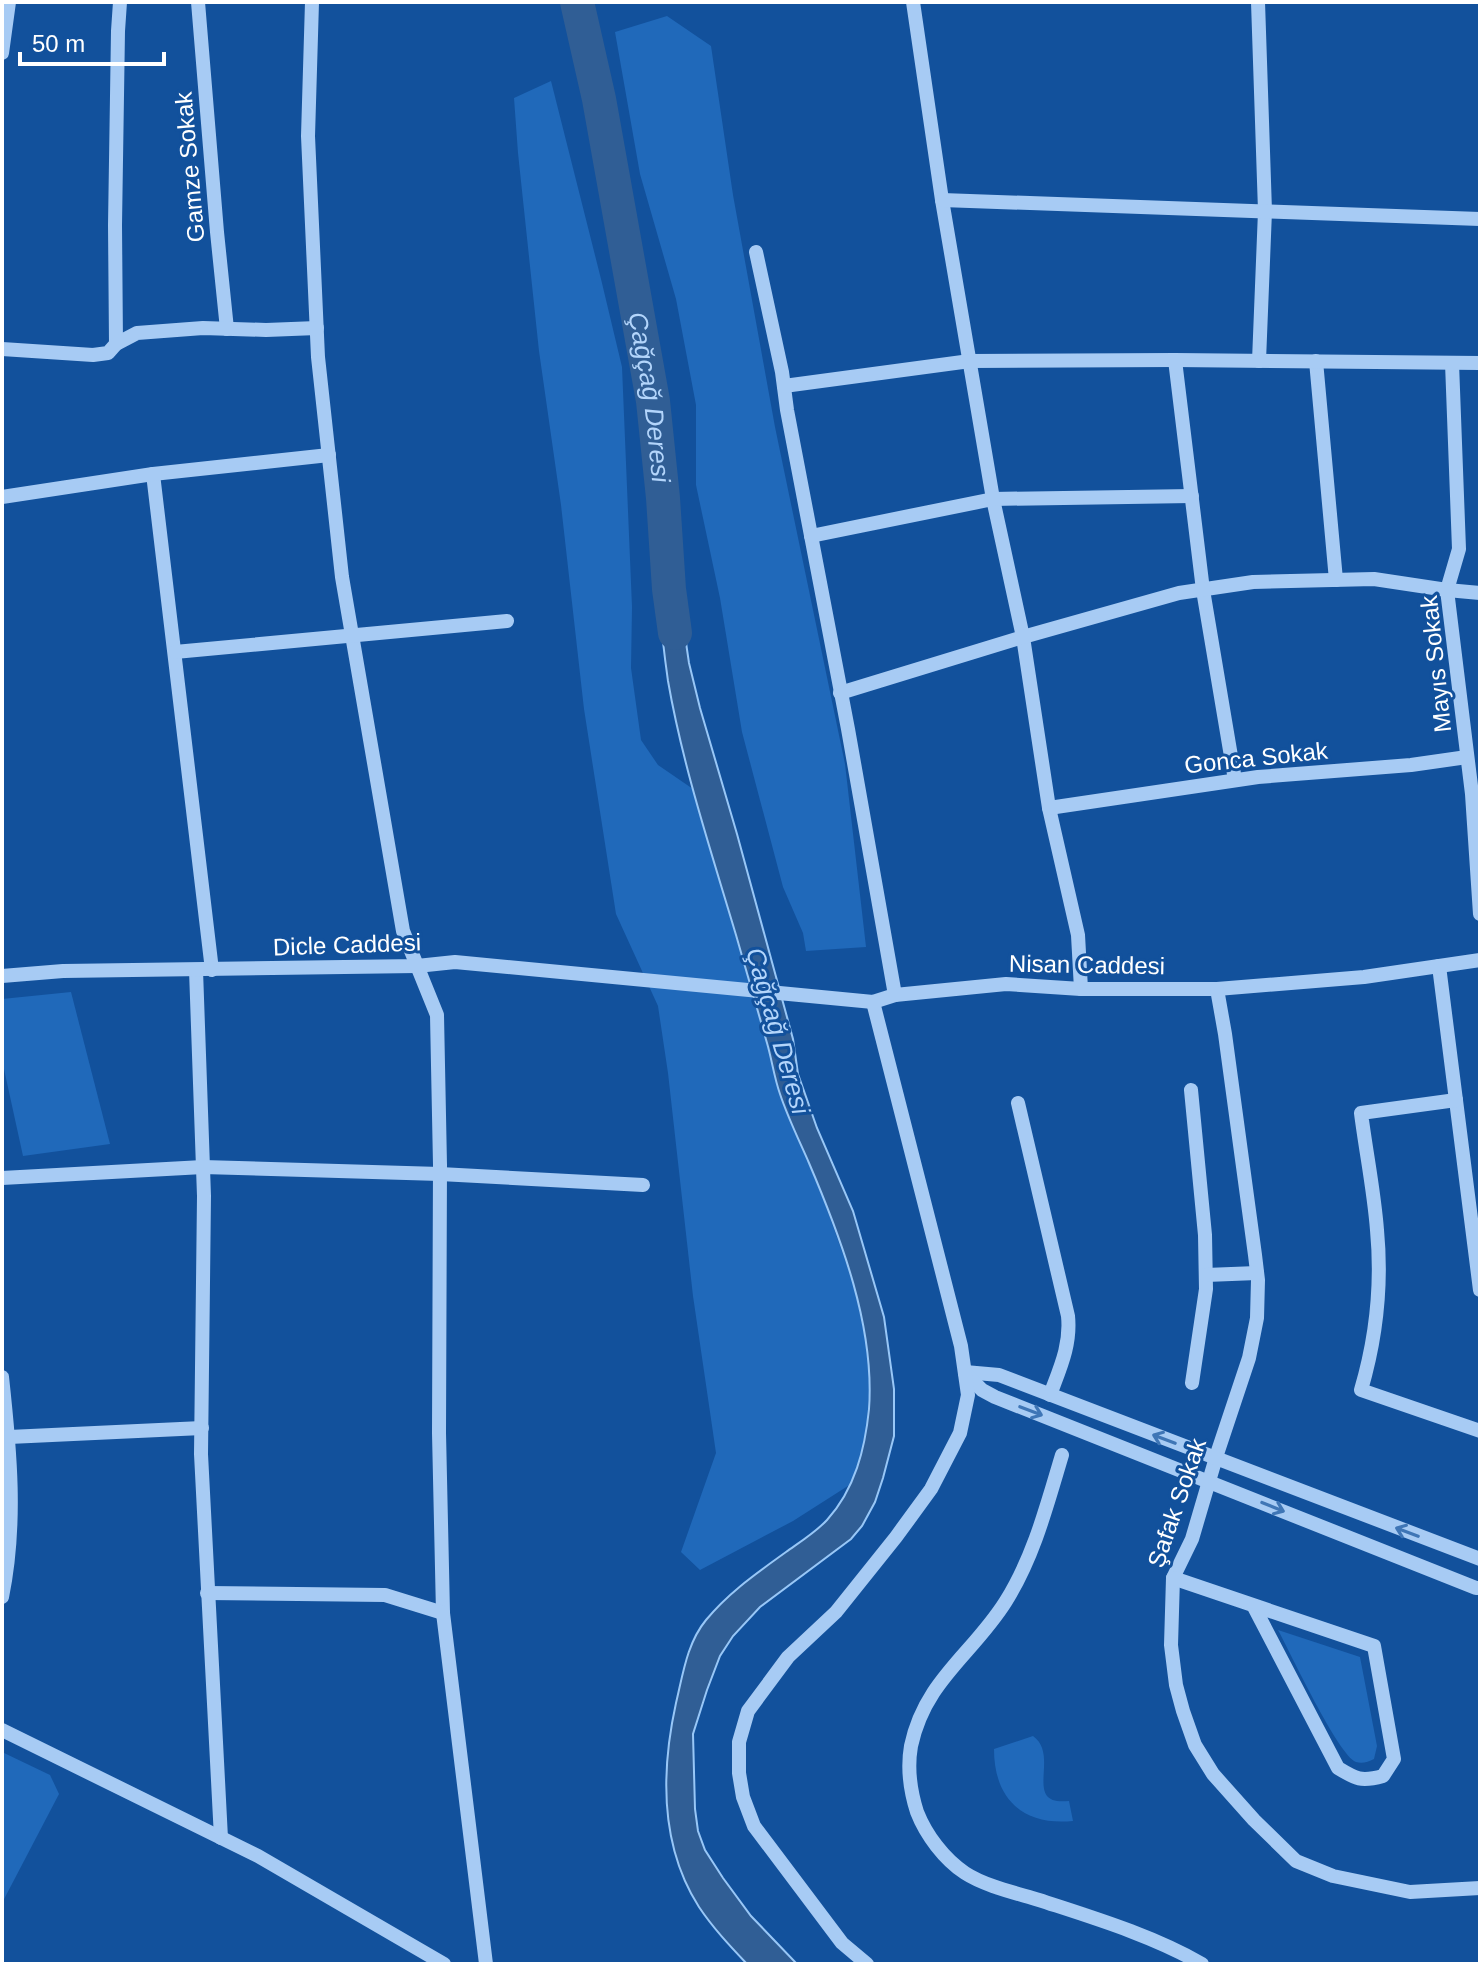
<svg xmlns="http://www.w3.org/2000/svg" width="1482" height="1966" viewBox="0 0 1482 1966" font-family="Helvetica,sans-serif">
  <rect width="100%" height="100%" fill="#12519c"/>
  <g fill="#2069ba">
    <path d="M 667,16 L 711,46 L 733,195 L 775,427 L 845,764 L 866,947 L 806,951 L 803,933 L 783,887 L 742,732 L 720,598 L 696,485 L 696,405 L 676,299 L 640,174 L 615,32 Z"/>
    <path d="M 551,81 L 601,279 L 622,367 L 632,607 L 631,668 L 641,740 L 658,765 L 693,789 L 767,1044 L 779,1091 L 824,1201 L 854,1285 L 866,1343 L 870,1382 L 866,1438 L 851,1484 L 793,1521 L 700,1570 L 681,1552 L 716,1453 L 693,1296 L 668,1073 L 658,1006 L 616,914 L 584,709 L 561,505 L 539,351 L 518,153 L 514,98 Z"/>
    <path d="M 71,992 L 110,1144 L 23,1156 L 2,1060 L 2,999 Z"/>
    <path d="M 1278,1630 L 1360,1657 L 1377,1746 L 1374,1759 C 1368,1762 1362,1764 1356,1762 C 1338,1755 1290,1652 1278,1630 Z"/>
    <path d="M 1033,1736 C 1061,1756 1021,1806 1069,1801 L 1073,1821 C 1023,1826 994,1799 994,1749 Z"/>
    <path d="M 2,1752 L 50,1775 L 59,1794 L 2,1903 Z"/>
  </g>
  <path fill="#305e95" stroke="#98c7f7" stroke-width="2" d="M 669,589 L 679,595 L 689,663 L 700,708 L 737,834 L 793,1039 L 798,1074 L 817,1128 L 853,1211 L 884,1317 L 894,1389 L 894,1436 L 883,1478 L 875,1502 L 862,1526 L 851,1539 L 760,1607 L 733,1636 L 720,1656 L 707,1690 L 693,1734 L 695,1809 L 698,1831 L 705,1850 L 723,1878 L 751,1916 L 797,1964 L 747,1964 C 730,1946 713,1928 699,1907 C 660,1846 661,1771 676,1703 C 683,1674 687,1643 706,1620 C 729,1592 757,1573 786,1552 C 800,1542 816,1532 827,1520 C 855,1489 865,1449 869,1409 C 875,1327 841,1238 809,1163 C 799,1140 788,1118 780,1094 C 774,1077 772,1060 767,1043 C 757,1007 746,971 736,935 C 711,851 683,767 668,681 C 664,653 661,626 659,599 Z"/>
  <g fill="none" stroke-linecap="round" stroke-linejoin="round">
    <path stroke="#305e95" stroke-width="34" id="s1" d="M 577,2 L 599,99 L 653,401 L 663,498 L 669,589 L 675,633"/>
    <g stroke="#a7cbf4" stroke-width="14">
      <path d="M 198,2 L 217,232 L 227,329"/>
      <path d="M 312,2 L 308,136 L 318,357 L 342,577 L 403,931 L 437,1015 L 440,1165 L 439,1433 L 443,1613 L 486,1964"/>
      <path d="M 913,2 L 942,200 L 993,499 L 1023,637 L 1049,808 L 1078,935 L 1081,989"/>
      <path d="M 1258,2 L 1265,211 L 1259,361"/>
      <path d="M 2,53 L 9,2"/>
      <path d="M 942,200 L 1480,219"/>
      <path d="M 756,252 L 782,372 L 787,410 L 848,729 L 895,995"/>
      <path d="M 116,344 L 115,225 L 118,31 L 120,2"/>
      <path d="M 2,349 L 93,355 L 108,353 L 116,344 L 137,333 L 203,328 L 266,330 L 317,328"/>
      <path d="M 1175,360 L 1203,590 L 1235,780"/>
      <path d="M 1316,361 L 1336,580"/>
      <path d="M 1452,363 L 1459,549 L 1447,590 L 1472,794 L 1480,914"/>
      <path d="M 784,386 L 970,361 L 1175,360 L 1480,363"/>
      <path d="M 153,474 L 212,970"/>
      <path d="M 2,497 L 153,474 L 329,455"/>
      <path d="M 811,536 L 993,499 L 1192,496"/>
      <path d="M 175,652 L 507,621"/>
      <path d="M 840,693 L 1023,637 L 1179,593 L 1253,582 L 1374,579 L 1447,590 L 1480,593"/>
      <path d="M 1049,808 L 1258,777 L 1411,765 L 1467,757"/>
      <path d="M 1439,966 L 1480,1290"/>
      <path d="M 196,970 L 204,1196 L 201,1454 L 221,1838"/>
      <path d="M 2,976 L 63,971 L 417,966 L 455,962 L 873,1002 L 895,995 L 1006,984 L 1081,989 L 1217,989 L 1364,977 L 1480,960"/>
      <path d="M 1217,989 L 1225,1034 L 1255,1255 L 1258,1280 L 1257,1318 L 1249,1358 L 1217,1454 L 1192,1539 L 1173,1578 L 1171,1645 L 1176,1685 L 1183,1711 L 1195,1745 L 1213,1774 L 1254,1820 L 1296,1861 L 1333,1876 L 1410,1892 L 1480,1888"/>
      <path d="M 1191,1090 L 1205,1235 L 1206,1289 L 1192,1383"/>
      <path d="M 1456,1100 L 1361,1113 C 1366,1152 1374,1191 1377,1230 C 1382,1283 1376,1339 1361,1390 L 1480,1431"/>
      <path d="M 1018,1103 L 1068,1316 C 1071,1345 1060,1368 1050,1395"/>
      <path d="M 2,1178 L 203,1167 L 440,1174 L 643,1185"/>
      <path d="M 1206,1275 L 1257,1273"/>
      <path d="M 965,1372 L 999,1375 L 1480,1559"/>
      <path d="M 965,1373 L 982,1390 L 995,1397 L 1476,1588 L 1480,1588"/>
      <path d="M 2,1377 C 10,1450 17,1524 2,1597"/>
      <path d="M 9,1437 L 202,1428"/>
      <path d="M 1062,1455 C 1047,1505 1034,1556 1006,1601 C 973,1654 925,1680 911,1746 C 907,1769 910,1790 917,1812 C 926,1835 944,1859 965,1873 C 985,1886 1016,1893 1039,1900 C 1094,1918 1151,1935 1202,1964"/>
      <path d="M 1173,1578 L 1374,1646 L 1394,1759 L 1383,1776 C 1361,1782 1356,1779 1338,1768 L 1253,1605"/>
      <path d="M 207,1593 L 385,1595 L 443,1613"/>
      <path d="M 2,1730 L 258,1856 L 444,1964"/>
      <path d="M 867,1964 L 842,1943 L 754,1826 L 743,1797 L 739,1773 L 739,1742 L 748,1711 L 788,1657 L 836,1612 L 896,1537 L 931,1489 L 960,1433 L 968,1395 L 961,1346 L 873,1002"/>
    </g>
  </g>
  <defs><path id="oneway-shaft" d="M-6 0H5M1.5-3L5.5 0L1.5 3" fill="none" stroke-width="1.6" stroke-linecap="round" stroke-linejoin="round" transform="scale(2)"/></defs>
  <g stroke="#3f76b6">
    <use href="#oneway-shaft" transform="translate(1031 1411) rotate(21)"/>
    <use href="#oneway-shaft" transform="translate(1164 1439) rotate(-159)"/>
    <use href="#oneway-shaft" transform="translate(1273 1507) rotate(22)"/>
    <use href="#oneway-shaft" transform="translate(1407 1532) rotate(-159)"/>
  </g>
  <g text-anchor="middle" stroke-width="6" stroke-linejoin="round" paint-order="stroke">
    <g font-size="24" fill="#fff" stroke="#12519c">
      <text transform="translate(190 167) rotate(-95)" y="8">Gamze Sokak</text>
      <text transform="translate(1436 664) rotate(-96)" y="8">Mayıs Sokak</text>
      <text transform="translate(1256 758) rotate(-6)" y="8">Gonca Sokak</text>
      <text transform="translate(347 945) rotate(-2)" y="8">Dicle Caddesi</text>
      <text transform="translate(1087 965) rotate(1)" y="8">Nisan Caddesi</text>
      <text transform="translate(1177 1503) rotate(-71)" y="8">Şafak Sokak</text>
    </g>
    <g font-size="26" font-style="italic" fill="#b3d5fb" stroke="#12519c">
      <text dy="9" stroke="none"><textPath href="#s1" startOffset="402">Çağçağ Deresi</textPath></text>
      <text transform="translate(778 1031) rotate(74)" y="9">Çağçağ Deresi</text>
    </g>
  </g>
  <rect width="1482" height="1966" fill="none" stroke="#ffffff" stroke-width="8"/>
  <path d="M20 52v12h144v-12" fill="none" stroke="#ffffff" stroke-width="4"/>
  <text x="32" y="52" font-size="24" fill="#ffffff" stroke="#12519c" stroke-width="6" paint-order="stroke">50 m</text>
</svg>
